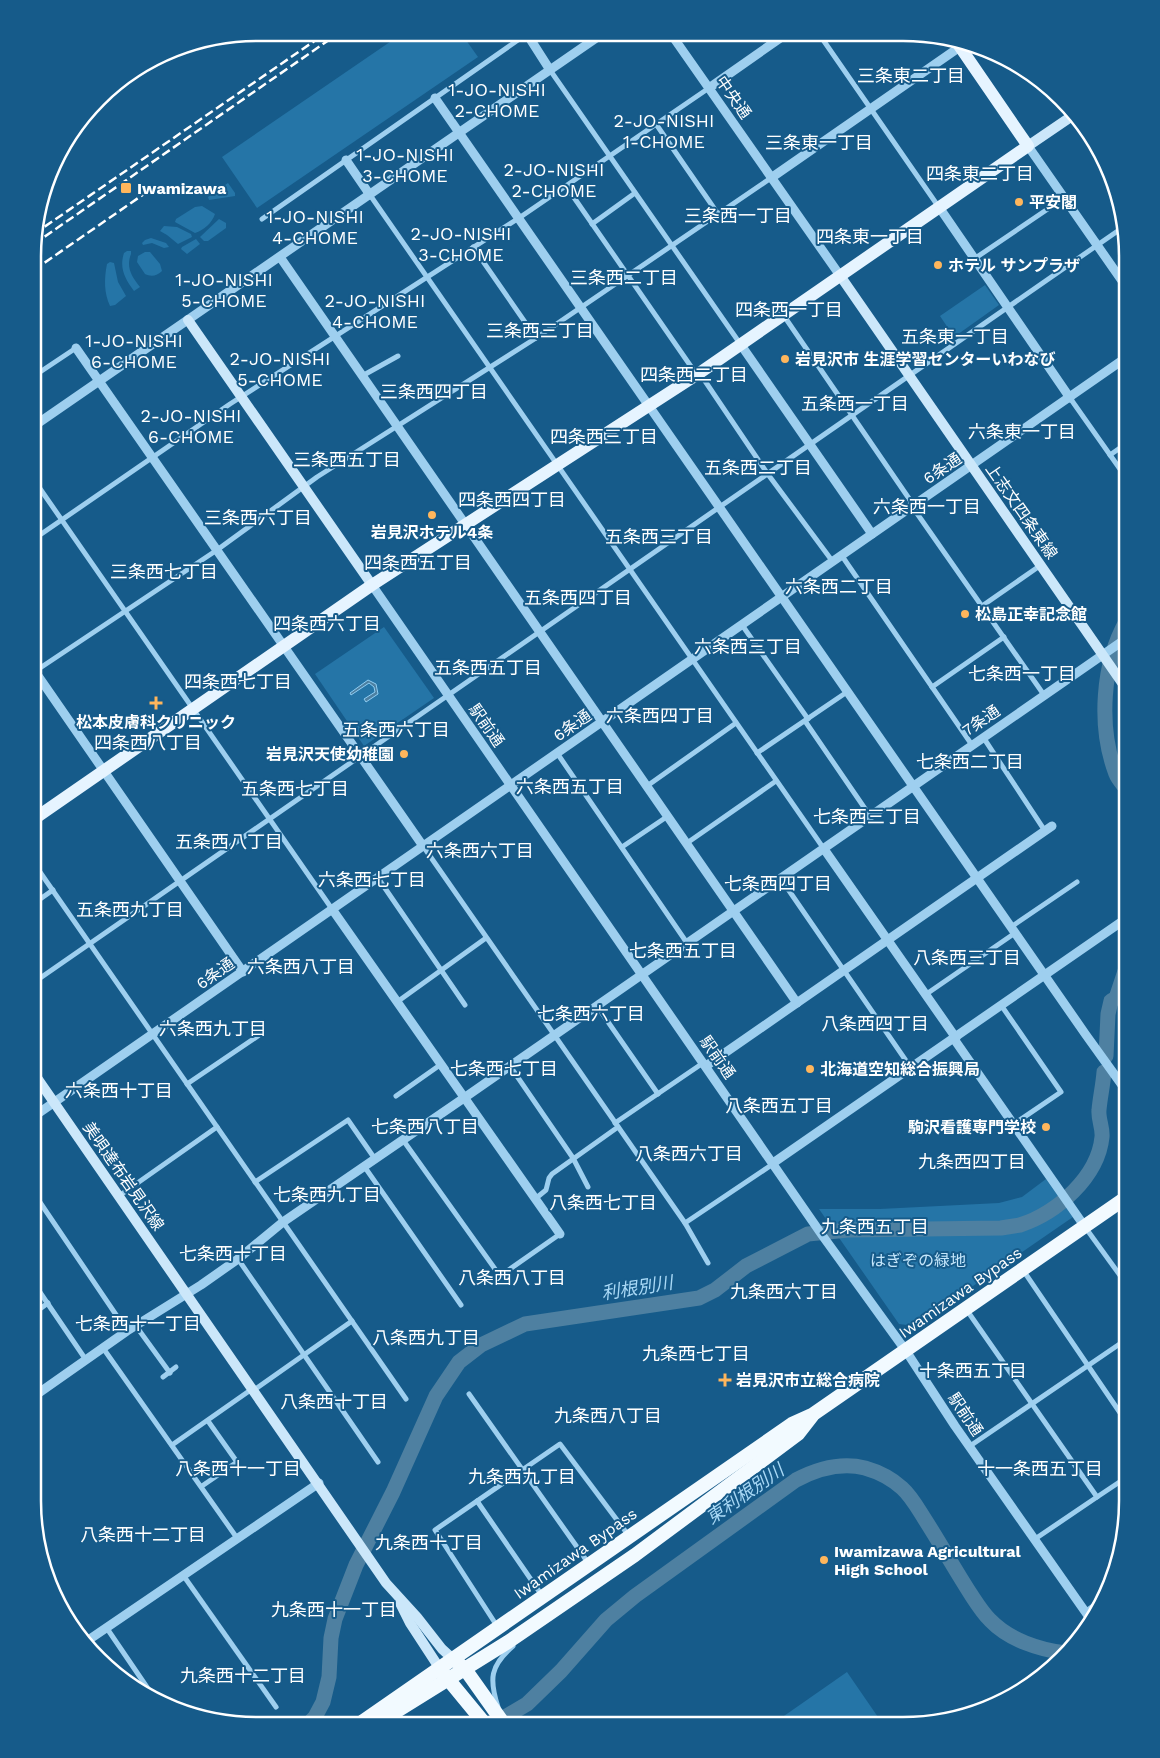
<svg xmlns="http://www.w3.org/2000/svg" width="1160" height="1758" viewBox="0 0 1160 1758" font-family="'Work Sans','Noto Sans JP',sans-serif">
  <rect width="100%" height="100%" fill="#165b8a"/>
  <g fill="#2575a7">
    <path d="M 403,33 L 461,33 L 478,57 L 257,208 L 222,157 Z"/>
    <path d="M 228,183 L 235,193 L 235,196 L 209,200 L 208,197 Z"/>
    <path d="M 202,206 L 215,214 C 212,223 204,230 195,233 L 175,222 L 176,219 L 195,207 Z"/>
    <path d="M 219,219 L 226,223 L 226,228 L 208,241 L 204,241 L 200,237 Z"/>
    <path d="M 164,226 L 177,227 L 191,234 L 192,237 L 178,244 L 167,235 L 160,231 Z"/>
    <path d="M 151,238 L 166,243 L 169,247 L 164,248 L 152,243 L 143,245 L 142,243 L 145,240 Z"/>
    <path d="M 196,239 L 200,244 L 187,254 L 181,249 L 182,247 Z"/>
    <path d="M 127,251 L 131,251 L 131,254 C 126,267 131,276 140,287 L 134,291 C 125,279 119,268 124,253 Z"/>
    <path d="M 145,252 L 150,252 L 160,264 L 162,271 C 157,276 151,277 145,274 L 137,262 L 138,256 Z"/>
    <path d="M 110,262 L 114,263 L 118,282 L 126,296 L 115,305 L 110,306 C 104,293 104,279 107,264 Z"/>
    <path d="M 985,285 L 999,305 L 954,337 L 940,316 Z"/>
    <path d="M 384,627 L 434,698 L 364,746 L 315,674 Z"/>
    <path d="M 1046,1179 L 1073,1217 L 915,1326 L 899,1324 L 819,1209 L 880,1209 L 999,1203 L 1022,1197 Z"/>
    <path d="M 847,1672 L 880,1720 L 872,1725 L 771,1725 Z"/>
  </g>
  <path fill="#4e80a1" stroke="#90cdf2" d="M 368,680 L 376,684 L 378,694 L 366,702 L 364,699 L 375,692 L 374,687 L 369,683 L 351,695 L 350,693 Z"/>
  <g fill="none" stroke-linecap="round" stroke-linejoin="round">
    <g stroke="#4e80a1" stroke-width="15">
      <path d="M 1127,790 C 1124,785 1118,780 1116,774 C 1098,727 1102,663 1127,620"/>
      <path d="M 1106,1056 L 1108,1014 L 1111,1001 L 1116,998 L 1127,965"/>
      <path d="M 308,1724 L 315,1717 L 323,1702 L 329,1677 L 331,1638 L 335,1619 L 356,1565 L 393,1492 L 436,1396 L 459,1362 L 481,1345 L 525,1324 L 699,1298 L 715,1290 L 746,1266 L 808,1234 L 848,1230 L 1001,1228 C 1007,1227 1014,1226 1020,1225 C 1057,1213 1098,1177 1102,1137 C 1103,1128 1098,1119 1099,1110 C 1100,1098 1103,1085 1104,1072"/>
      <path d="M 489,1724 L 500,1720 L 527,1704 L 561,1671 L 606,1620 L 635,1596 L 796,1480 C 817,1469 841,1462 865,1468 C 879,1472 891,1478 902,1488 C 911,1496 917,1507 924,1518 C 940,1543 954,1568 970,1593 C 976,1602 982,1612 990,1620 C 1009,1640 1040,1650 1066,1653"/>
    </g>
    <g stroke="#9ecfef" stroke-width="5">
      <path d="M 819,34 L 938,206"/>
      <path d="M 550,70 L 741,345"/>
      <path d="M 656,124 L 718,214"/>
      <path d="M 566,186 L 692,368 L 705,381 L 767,473 L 833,562"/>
      <path d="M 370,195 L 824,849"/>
      <path d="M 262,219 L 528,33"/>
      <path d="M 592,224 L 635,193"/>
      <path d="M 473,247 L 536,338"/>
      <path d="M 974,259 L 1064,198"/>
      <path d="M 784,316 L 910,500 L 916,512 L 1044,695"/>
      <path d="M 34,376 L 76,348"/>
      <path d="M 362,376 L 398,356"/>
      <path d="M 1070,398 L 1127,479"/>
      <path d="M 1110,455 L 1127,443"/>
      <path d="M 34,480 L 332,909"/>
      <path d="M 34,539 L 230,404 L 519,218 L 709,88"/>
      <path d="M 842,556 L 972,745"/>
      <path d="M 982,606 L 1041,565"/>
      <path d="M 742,625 L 808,719"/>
      <path d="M 34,672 L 217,550 L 317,477 L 536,338 L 771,178"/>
      <path d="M 932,687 L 1004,637"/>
      <path d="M 805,721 L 870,816"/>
      <path d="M 983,737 L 1045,831"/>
      <path d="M 557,753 L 687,943"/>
      <path d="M 757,753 L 847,692"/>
      <path d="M 647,786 L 736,723"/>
      <path d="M 687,843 L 776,781"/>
      <path d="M 423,846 L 685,1223 L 773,1164"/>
      <path d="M 622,847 L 668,816"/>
      <path d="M 33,862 L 406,1399"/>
      <path d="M 378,878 L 465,1005"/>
      <path d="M 781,879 L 911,1068"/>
      <path d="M 33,904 L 53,890"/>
      <path d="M 1011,927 L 1077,882"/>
      <path d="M 33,983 L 1122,228"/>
      <path d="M 925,995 L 1015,933"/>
      <path d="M 397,1002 L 486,938"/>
      <path d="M 1001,1005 L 1061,1092 L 1014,1124"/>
      <path d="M 597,1006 L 658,1094"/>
      <path d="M 510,1066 L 573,1158 L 588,1187"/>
      <path d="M 187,1084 L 258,1036"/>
      <path d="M 396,1096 L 440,1065"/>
      <path d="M 615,1123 L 703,1063"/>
      <path d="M 403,1140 L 500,1276 L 560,1234"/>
      <path d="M 364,1166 L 461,1305"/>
      <path d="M 255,1182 L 348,1120 L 375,1159"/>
      <path d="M 33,1192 L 127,1331"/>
      <path d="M 119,1196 L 217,1127"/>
      <path d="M 535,1199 L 546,1190 L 549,1178 L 552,1174 L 618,1127"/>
      <path d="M 685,1223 L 708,1263"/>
      <path d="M 1085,1227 L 1127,1285"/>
      <path d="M 238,1259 L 378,1462"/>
      <path d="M 1023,1270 L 1127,1423"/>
      <path d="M 33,1282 L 86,1360"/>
      <path d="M 966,1309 L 1097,1497 L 1035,1539"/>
      <path d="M 33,1314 L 48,1303"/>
      <path d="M 136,1326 L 170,1373"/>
      <path d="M 103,1348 L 237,1538"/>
      <path d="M 163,1377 L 176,1367"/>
      <path d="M 254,1390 L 352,1321"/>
      <path d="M 469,1394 L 589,1564"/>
      <path d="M 172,1445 L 252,1389"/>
      <path d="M 970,1446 L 1127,1339"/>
      <path d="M 202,1486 L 237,1462 L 208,1421"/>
      <path d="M 1097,1497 L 1127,1477"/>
      <path d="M 477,1501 L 543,1597"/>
      <path d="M 183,1575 L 276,1707"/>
      <path d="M 1085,1612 L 1101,1600"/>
      <path d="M 497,1626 L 435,1530 L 560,1444 L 629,1536"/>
      <path d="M 106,1627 L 155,1699"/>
      <path d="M 498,1707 C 489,1679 490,1666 513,1646"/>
    </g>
    <g stroke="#9ecfef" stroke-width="9">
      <path d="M 527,34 L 550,70"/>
      <path d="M 671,34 L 841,277"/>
      <path d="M 709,88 L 786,34"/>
      <path d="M 435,98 L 1086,1035 L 1127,1092"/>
      <path d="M 1028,146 L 1127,288"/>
      <path d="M 346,160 L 370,195"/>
      <path d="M 771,178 L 964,44"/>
      <path d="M 939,207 L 1070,398"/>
      <path d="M 280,257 L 797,1003"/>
      <path d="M 741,345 L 872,534"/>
      <path d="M 76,348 L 423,846"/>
      <path d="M 34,426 L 602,34"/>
      <path d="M 372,585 L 822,1235 L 906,1351 L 955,1426 L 1091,1620"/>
      <path d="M 34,670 L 243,972"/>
      <path d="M 824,849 L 956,1038"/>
      <path d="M 332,909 L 560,1234"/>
      <path d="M 954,1039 L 1085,1227"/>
      <path d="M 706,1066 L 1052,826"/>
      <path d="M 33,1117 L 1127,357"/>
      <path d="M 773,1163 L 1127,918"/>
      <path d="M 33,1397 L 127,1331 L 201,1285 L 238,1259 L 283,1222 L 464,1098 L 1127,638"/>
      <path d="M 84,1643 L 319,1483"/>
    </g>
    <g stroke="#cbe7fa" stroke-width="10">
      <path d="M 1028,146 L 1075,114"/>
      <path d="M 841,277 L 1127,690"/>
      <path d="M 188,320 L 372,585"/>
      <path d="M 33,1072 L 386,1583 L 417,1617 L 442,1649 L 453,1659"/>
      <path d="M 400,1603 L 410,1623 L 440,1669"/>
    </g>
    <path stroke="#e6f4ff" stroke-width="12" d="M 34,819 L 372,585 L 698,374 L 1028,146 L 956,41"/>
    <g stroke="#f2faff" stroke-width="14">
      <path d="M 458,1663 L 465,1669 L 504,1724"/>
      <path d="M 443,1673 L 485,1724"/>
      <path d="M 359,1724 L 792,1424 L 812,1415 L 1127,1197"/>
      <path d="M 376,1724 L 508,1642 L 635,1555 L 798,1434 L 812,1416"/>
    </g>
    <g stroke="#fff" stroke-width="2.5" stroke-dasharray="9 4" stroke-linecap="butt">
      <path d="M 34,234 L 326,33"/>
      <path d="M 34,244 L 339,33"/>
      <path d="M 34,270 L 144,194"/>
    </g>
  </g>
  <g fill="#ffb65c" stroke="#165b8a" stroke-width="2">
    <rect x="120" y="182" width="12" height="12" rx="2.5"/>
    <circle cx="1019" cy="202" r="5"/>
    <circle cx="938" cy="265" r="5"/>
    <circle cx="785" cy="359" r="5"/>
    <circle cx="432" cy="515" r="5"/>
    <circle cx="965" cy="614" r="5"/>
    <path d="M153.5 695.5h5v5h5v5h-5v5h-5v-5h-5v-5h5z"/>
    <circle cx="404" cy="754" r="5"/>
    <circle cx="810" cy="1069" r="5"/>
    <circle cx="1046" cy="1127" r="5"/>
    <path d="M722.5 1372.5h5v5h5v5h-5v5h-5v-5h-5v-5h5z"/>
    <circle cx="824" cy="1560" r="5"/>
  </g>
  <g text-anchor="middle" stroke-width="4" stroke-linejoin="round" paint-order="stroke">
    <g font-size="16" fill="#fff" stroke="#165b8a">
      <text transform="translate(734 97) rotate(55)" y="6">中央通</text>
      <text transform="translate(942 468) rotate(-34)" y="6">6条通</text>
      <text transform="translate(1022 511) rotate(55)" y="6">上志文四条東線</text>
      <text transform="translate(981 720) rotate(-34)" y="6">7条通</text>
      <text transform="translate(487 725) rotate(55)" y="6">駅前通</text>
      <text transform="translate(572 725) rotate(-35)" y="6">6条通</text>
      <text transform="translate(215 973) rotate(-35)" y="6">6条通</text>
      <text transform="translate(718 1057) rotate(55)" y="6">駅前通</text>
      <text transform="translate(124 1176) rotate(55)" y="6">美唄達布岩見沢線</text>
      <text transform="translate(960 1292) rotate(-35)" y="6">Iwamizawa Bypass</text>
      <text transform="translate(966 1414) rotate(56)" y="6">駅前通</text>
      <text transform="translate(575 1553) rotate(-35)" y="6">Iwamizawa Bypass</text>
    </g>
    <g font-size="16" font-weight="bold" fill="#fff" stroke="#165b8a" text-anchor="start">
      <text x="137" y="194">Iwamizawa</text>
      <text x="1029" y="208">平安閣</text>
      <text x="948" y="271">ホテル サンプラザ</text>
      <text x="795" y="365">岩見沢市 生涯学習センターいわなび</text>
      <text x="432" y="538" text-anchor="middle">岩見沢ホテル4条</text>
      <text x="975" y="620">松島正幸記念館</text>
      <text x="156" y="728" text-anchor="middle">松本皮膚科クリニック</text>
      <text x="394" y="760" text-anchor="end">岩見沢天使幼稚園</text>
      <text x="820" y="1075">北海道空知総合振興局</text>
      <text x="1036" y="1133" text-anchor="end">駒沢看護専門学校</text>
      <text x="736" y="1386">岩見沢市立総合病院</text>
      <text x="834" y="1557">Iwamizawa Agricultural<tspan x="834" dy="18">High School</tspan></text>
    </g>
    <g font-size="16" fill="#c4e6fb" stroke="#165b8a">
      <text x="918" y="1266">はぎぞの緑地</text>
    </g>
    <g font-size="18" fill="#fff" stroke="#165b8a">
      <text x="911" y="82">三条東二丁目</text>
      <text x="497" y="96">1-JO-NISHI<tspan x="497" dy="21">2-CHOME</tspan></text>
      <text x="664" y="127">2-JO-NISHI<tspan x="664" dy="21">1-CHOME</tspan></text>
      <text x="819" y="149">三条東一丁目</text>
      <text x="405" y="161">1-JO-NISHI<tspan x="405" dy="21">3-CHOME</tspan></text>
      <text x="554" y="176">2-JO-NISHI<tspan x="554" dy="21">2-CHOME</tspan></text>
      <text x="980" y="180">四条東二丁目</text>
      <text x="738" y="222">三条西一丁目</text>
      <text x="315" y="223">1-JO-NISHI<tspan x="315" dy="21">4-CHOME</tspan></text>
      <text x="461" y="240">2-JO-NISHI<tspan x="461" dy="21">3-CHOME</tspan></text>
      <text x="870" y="243">四条東一丁目</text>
      <text x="624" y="284">三条西二丁目</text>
      <text x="224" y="286">1-JO-NISHI<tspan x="224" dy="21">5-CHOME</tspan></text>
      <text x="375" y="307">2-JO-NISHI<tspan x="375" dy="21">4-CHOME</tspan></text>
      <text x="789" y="316">四条西一丁目</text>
      <text x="540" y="337">三条西三丁目</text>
      <text x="955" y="343">五条東一丁目</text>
      <text x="134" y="347">1-JO-NISHI<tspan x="134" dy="21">6-CHOME</tspan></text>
      <text x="280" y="365">2-JO-NISHI<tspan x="280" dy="21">5-CHOME</tspan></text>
      <text x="694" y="381">四条西二丁目</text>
      <text x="434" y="398">三条西四丁目</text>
      <text x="855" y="410">五条西一丁目</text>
      <text x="191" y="422">2-JO-NISHI<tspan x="191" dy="21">6-CHOME</tspan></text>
      <text x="1022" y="438">六条東一丁目</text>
      <text x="604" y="443">四条西三丁目</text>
      <text x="347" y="466">三条西五丁目</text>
      <text x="758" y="474">五条西二丁目</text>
      <text x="512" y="506">四条西四丁目</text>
      <text x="927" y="513">六条西一丁目</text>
      <text x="258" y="524">三条西六丁目</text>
      <text x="659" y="543">五条西三丁目</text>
      <text x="418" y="569">四条西五丁目</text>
      <text x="164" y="578">三条西七丁目</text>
      <text x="839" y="593">六条西二丁目</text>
      <text x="578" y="604">五条西四丁目</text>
      <text x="327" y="630">四条西六丁目</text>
      <text x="748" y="653">六条西三丁目</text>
      <text x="488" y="674">五条西五丁目</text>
      <text x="1022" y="680">七条西一丁目</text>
      <text x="238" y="688">四条西七丁目</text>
      <text x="660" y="722">六条西四丁目</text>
      <text x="396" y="736">五条西六丁目</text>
      <text x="148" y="749">四条西八丁目</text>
      <text x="970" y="768">七条西二丁目</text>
      <text x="570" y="793">六条西五丁目</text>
      <text x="295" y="795">五条西七丁目</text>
      <text x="867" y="823">七条西三丁目</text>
      <text x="229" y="848">五条西八丁目</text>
      <text x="480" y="857">六条西六丁目</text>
      <text x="372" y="886">六条西七丁目</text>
      <text x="778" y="890">七条西四丁目</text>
      <text x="130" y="916">五条西九丁目</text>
      <text x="683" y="957">七条西五丁目</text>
      <text x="967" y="964">八条西三丁目</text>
      <text x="301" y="973">六条西八丁目</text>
      <text x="591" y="1020">七条西六丁目</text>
      <text x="875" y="1030">八条西四丁目</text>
      <text x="213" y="1035">六条西九丁目</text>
      <text x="504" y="1075">七条西七丁目</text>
      <text x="119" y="1097">六条西十丁目</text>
      <text x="779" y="1112">八条西五丁目</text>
      <text x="425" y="1133">七条西八丁目</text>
      <text x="689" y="1160">八条西六丁目</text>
      <text x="972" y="1168">九条西四丁目</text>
      <text x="327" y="1201">七条西九丁目</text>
      <text x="603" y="1209">八条西七丁目</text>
      <text x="875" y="1233">九条西五丁目</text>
      <text x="233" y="1260">七条西十丁目</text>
      <text x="512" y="1284">八条西八丁目</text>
      <text x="784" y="1298">九条西六丁目</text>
      <text x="138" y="1330">七条西十一丁目</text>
      <text x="426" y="1344">八条西九丁目</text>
      <text x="696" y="1360">九条西七丁目</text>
      <text x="973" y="1377">十条西五丁目</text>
      <text x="334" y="1408">八条西十丁目</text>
      <text x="608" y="1422">九条西八丁目</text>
      <text x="238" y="1475">八条西十一丁目</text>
      <text x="1040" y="1475">十一条西五丁目</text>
      <text x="522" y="1483">九条西九丁目</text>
      <text x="143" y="1541">八条西十二丁目</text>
      <text x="429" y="1549">九条西十丁目</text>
      <text x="334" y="1616">九条西十一丁目</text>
      <text x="243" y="1682">九条西十二丁目</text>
    </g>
    <g font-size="18" font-style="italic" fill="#a9d9f6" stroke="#165b8a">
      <text transform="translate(637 1288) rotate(-9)" y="6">利根別川</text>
      <text transform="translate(745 1494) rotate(-35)" y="6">東利根別川</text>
    </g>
  </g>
  <path d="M0 0H1160V1758H0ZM257 41H903A216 216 0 0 1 1119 257V1501A216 216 0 0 1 903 1717H257A216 216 0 0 1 41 1501V257A216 216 0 0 1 257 41Z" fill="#165b8a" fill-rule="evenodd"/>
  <path fill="none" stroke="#fff" stroke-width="2.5" d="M257 41H903A216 216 0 0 1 1119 257V1501A216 216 0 0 1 903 1717H257A216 216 0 0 1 41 1501V257A216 216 0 0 1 257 41Z"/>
</svg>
